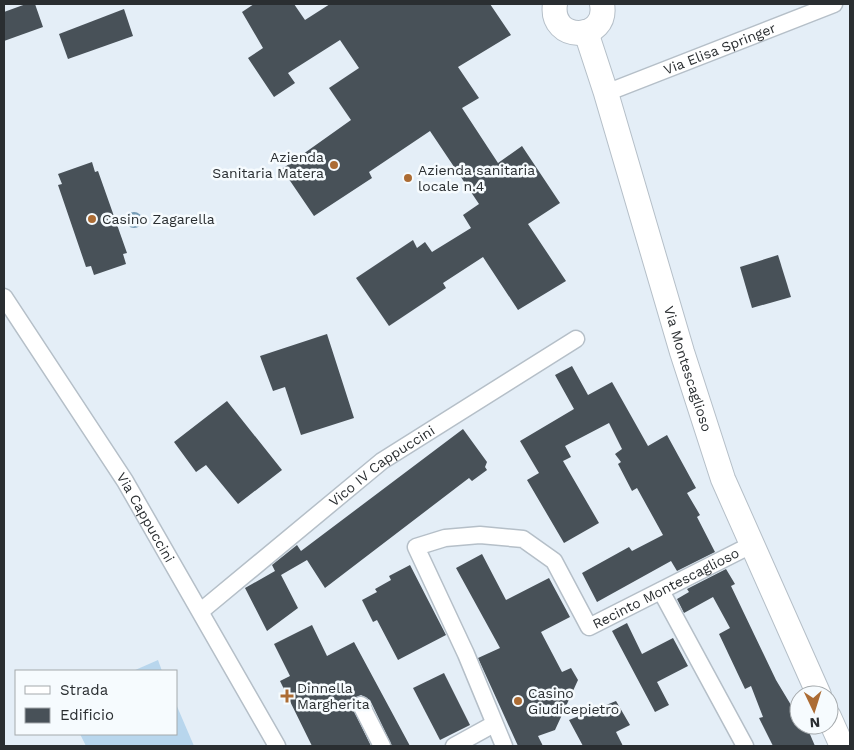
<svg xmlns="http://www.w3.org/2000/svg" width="854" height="750" viewBox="0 0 854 750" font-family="'Work Sans',sans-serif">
  <rect width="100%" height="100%" fill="#e4eef7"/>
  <g fill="#b8d6ed">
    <path d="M 158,660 L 162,671 L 133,671 Z"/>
    <path d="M 176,704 L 194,746 L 86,746 L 80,734 L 176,734 Z"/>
  </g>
  <g fill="#485158">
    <path d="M 26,4 L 35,4 L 43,27 L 4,41 L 4,12 Z"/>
    <path d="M 254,4 L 294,4 L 305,20 L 330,4 L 490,4 L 511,35 L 458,67 L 479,98 L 462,108 L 498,163 L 522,146 L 560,203 L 528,224 L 566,281 L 518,310 L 483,257 L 443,283 L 446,288 L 389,326 L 356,278 L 413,240 L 417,248 L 425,242 L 432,252 L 471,228 L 463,215 L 479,204 L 430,131 L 369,172 L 372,178 L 314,216 L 282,169 L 351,120 L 329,88 L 359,68 L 340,40 L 288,73 L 295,83 L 274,97 L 248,58 L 263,48 L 242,12 Z"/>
    <path d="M 124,9 L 133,36 L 68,59 L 59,34 Z"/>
    <path d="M 92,162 L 95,172 L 98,171 L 127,253 L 123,254 L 126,264 L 94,275 L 91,266 L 86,267 L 58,185 L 62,184 L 58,174 Z"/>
    <path d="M 778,255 L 791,297 L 752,308 L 740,267 Z"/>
    <path d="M 327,334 L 354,418 L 301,435 L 285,387 L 273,391 L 260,356 Z"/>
    <path d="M 572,366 L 588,395 L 612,382 L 648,446 L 667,435 L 696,488 L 687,493 L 700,515 L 697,517 L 715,552 L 677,571 L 671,561 L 597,602 L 582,573 L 629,547 L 632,551 L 663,535 L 637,488 L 632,491 L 618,464 L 621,462 L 615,454 L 622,449 L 609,423 L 565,446 L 571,457 L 563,461 L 599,523 L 564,543 L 527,480 L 539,473 L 520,441 L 574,409 L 555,375 Z"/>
    <path d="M 227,401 L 282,470 L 238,504 L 206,465 L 196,472 L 174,442 Z"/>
    <path d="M 463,429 L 487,462 L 485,467 L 487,470 L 472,481 L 469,478 L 325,588 L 307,560 L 281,575 L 298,608 L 267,631 L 245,588 L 275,571 L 272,565 L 297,545 L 301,551 Z"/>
    <path d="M 482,554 L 506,600 L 549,578 L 570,617 L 541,632 L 562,672 L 571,668 L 578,680 L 555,730 L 538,736 L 543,746 L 518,746 L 478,658 L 500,648 L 456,568 Z"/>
    <path d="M 410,565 L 446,635 L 398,660 L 377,620 L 373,622 L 362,600 L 377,592 L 375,589 L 391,580 L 389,576 Z"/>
    <path d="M 726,569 L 735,584 L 731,586 L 776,680 L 794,710 L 799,708 L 799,725 L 806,725 L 815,746 L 773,746 L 759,718 L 763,717 L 751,686 L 745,689 L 719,634 L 730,628 L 713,597 L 684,613 L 677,599 L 689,592 L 687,589 Z"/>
    <path d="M 627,623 L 642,654 L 673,638 L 688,666 L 657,682 L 669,705 L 655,712 L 612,631 Z"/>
    <path d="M 312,625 L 327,656 L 354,642 L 410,746 L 392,746 L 370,700 L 361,695 L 353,699 L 351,705 L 371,746 L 312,746 L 280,681 L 290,676 L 274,644 Z"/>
    <path d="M 444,673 L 470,725 L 440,740 L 413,688 Z"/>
    <path d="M 616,701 L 630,725 L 616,732 L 623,746 L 583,746 L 569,720 Z"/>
  </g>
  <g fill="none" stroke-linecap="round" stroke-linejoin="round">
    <g stroke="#b5bfc8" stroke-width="19">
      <g id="street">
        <path id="s1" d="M 606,93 L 834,4"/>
        <path id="s2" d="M 4,297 L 125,481 L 277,746"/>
        <path d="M 661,591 L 745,746"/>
        <path id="s3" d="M 201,611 L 382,461 L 576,339"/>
        <path d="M 361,705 L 382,746"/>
        <path d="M 454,746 L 494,724"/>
        <path id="s4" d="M 504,746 L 466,654 L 416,547 L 445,538 L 480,535 L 523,539 L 554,561 L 589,627 L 753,544"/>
      </g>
    </g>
    <g stroke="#b5bfc8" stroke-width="26">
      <g id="secondary">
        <path d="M 555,4 C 549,43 609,42 602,4"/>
        <path id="s5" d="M 586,32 L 606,93 L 682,352 L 723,479 L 819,695"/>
        <path d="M 829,717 L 842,746"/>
      </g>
    </g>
    <use href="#street" stroke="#fff" stroke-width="16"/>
    <use href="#secondary" stroke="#fff" stroke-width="24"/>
  </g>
  <circle fill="#769cb6" cx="134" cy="220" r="8"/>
  <g fill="#ac6c34" stroke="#f6fbfe" stroke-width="2">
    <circle cx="334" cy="165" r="5"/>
    <circle cx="408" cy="178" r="5"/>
    <circle cx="92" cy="219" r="5"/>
    <path d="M284.5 688.5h5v5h5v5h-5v5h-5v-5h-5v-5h5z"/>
    <circle cx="518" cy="701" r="5"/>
  </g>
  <g text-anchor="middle" stroke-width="5" stroke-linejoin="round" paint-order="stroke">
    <g font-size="14" fill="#2a2e31" stroke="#f6fbfe">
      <text dy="5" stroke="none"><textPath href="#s1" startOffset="122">Via Elisa Springer</textPath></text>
      <text dy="5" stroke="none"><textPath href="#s5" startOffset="352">Via Montescaglioso</textPath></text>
      <text dy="5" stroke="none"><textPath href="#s3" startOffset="232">Vico IV Cappuccini</textPath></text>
      <text dy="5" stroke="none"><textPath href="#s2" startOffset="262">Via Cappuccini</textPath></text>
      <text dy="5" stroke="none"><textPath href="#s4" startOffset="525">Recinto Montescaglioso</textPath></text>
    </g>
    <g font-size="14" fill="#2a2e31" stroke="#f6fbfe" text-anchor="start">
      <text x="324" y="162" text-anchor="end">Azienda<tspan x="324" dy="16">Sanitaria Matera</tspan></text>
      <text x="418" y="175">Azienda sanitaria<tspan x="418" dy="16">locale n.4</tspan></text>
      <text x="102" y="224">Casino Zagarella</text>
      <text x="297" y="693">Dinnella<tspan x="297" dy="16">Margherita</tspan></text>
      <text x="528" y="698">Casino<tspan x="528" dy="16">Giudicepietro</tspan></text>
    </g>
  </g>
  <rect width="854" height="750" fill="none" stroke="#2a2e31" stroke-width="10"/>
  <rect x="15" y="670" width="162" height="65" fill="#f6fbfe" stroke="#a4a9ac"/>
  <rect x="25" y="686" width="25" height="8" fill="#ffffff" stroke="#a4a9ac"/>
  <text x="60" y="695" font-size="15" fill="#2a2e31">Strada</text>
  <rect x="25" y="708" width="25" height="15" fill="#485158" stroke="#a4a9ac"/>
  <text x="60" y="720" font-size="15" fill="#2a2e31">Edificio</text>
  <g transform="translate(814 710) rotate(176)"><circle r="24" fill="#f6fbfe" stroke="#a4a9ac"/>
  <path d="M0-4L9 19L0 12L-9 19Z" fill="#ac6c34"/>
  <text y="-8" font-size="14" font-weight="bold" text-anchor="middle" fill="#2a2e31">N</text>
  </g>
</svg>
